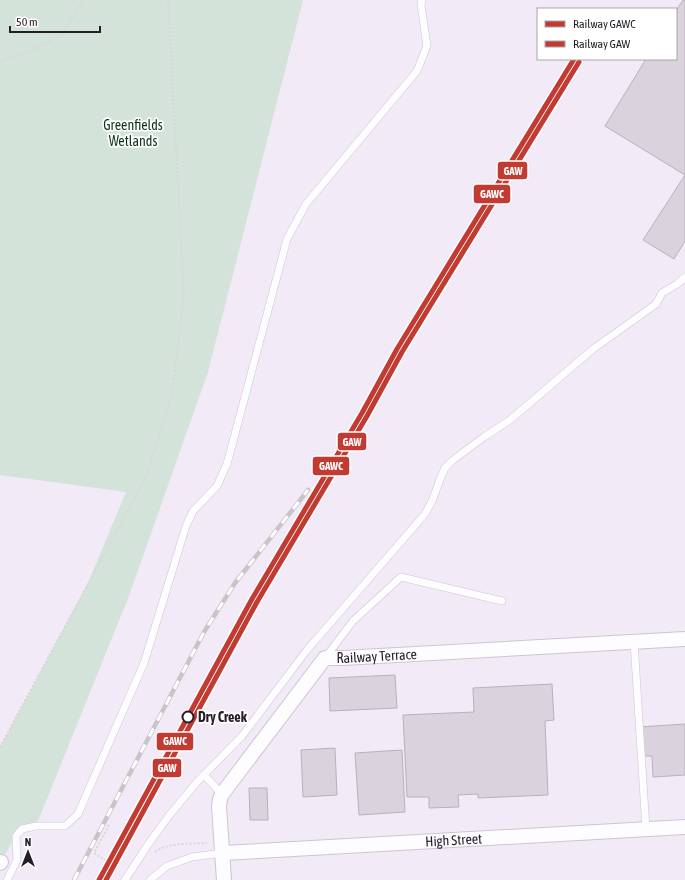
<svg xmlns="http://www.w3.org/2000/svg" width="685" height="880" viewBox="0 0 685 880" font-family="'Asap Condensed',sans-serif">
  <rect width="100%" height="100%" fill="#f2eaf6"/>
  <path fill="#d4e3d9" d="M 0,0 L 303,0 L 208,372 L 129,596 L 36,826 L 16,836 L 0,863 L 0,747 L 87,585 L 126,492 L 0,475 Z"/>
  <g fill="#dad3de" stroke="#b8b1bb">
    <path d="M 683,0 L 685,0 L 685,241 L 674,259 L 643,240 L 685,175 L 605,126 L 646,59 L 676,59 L 676,11 Z"/>
    <path d="M 395,675 L 397,708 L 330,711 L 329,678 Z"/>
    <path d="M 552,684 L 554,720 L 545,721 L 548,795 L 478,798 L 478,794 L 458,795 L 459,807 L 429,808 L 429,797 L 407,797 L 403,715 L 474,712 L 473,688 Z"/>
    <path d="M 685,724 L 685,775 L 653,777 L 652,756 L 641,756 L 639,727 Z"/>
    <path d="M 335,748 L 337,795 L 303,797 L 301,750 Z"/>
    <path d="M 402,750 L 405,812 L 359,815 L 355,753 Z"/>
    <path d="M 249,788 L 267,788 L 268,820 L 250,820 Z"/>
  </g>
  <g fill="none" stroke-linecap="round" stroke-linejoin="round">
    <g stroke="#cdc6d1" stroke-width="8">
      <g id="lane">
        <path d="M 634,642 L 646,829"/>
        <path d="M 325,658 L 353,621 L 401,577 L 502,601"/>
        <path d="M 204,775 L 222,794"/>
        <path d="M 7,880 L 17,860 L 16,836 L 22,829 L 36,826 L 65,826 L 78,814 L 144,663 L 186,526 L 193,511 L 217,486 L 227,464 L 287,239 L 306,204 L 417,71 L 427,46 L 421,5 L 422,0"/>
        <path d="M 125,880 L 149,843 L 171,813 L 197,782 L 242,736 L 307,650 L 425,514 L 432,501 L 441,477 L 445,468 L 453,460 L 484,437 L 510,420 L 593,349 L 638,317 L 656,304 L 662,293 L 677,284 L 685,277"/>
        <path d="M 150,880 L 167,866 L 192,857 L 223,853"/>
      </g>
    </g>
    <g stroke="#cdc6d1" stroke-width="16">
      <g id="street">
        <path id="s1" d="M 223,853 L 685,827"/>
        <path d="M 0,863 L 1,862"/>
        <path id="s2" d="M 224,880 L 219,806 L 220,799 L 222,794 L 325,658 L 343,658 L 685,639"/>
      </g>
    </g>
    <g stroke="#d8d6da" stroke-width="2" stroke-dasharray="2 2" stroke-linecap="butt">
      <path d="M 0,62 L 37,48 L 63,34 L 83,0"/>
      <path d="M 0,747 L 147,475 L 172,394 L 184,296 L 168,0"/>
      <path d="M 109,825 L 94,853 L 110,863 L 114,862"/>
      <path d="M 155,852 C 169,842 191,844 207,843"/>
      <path d="M 108,880 L 115,868 L 114,862 L 134,830"/>
    </g>
    <use href="#lane" stroke="#fdfcfe" stroke-width="7"/>
    <use href="#street" stroke="#fdfcfe" stroke-width="14"/>
    <g stroke="#c8c5c9" stroke-width="4.5">
      <path id="rail" d="M 74,880 L 204,632 L 235,583 L 308,490"/>
    </g>
    <use href="#rail" stroke="#fff" stroke-width="3" stroke-dasharray="9" stroke-linecap="butt"/>
    <g stroke="#fff" stroke-width="8">
      <path id="rail-1" d="M 99,880 L 252,599 L 362,413 L 397,349 L 574,59"/>
    </g>
    <g stroke="#fff" stroke-width="8">
      <path id="rail-2" d="M 106,880 L 257,602 L 367,416 L 402,352 L 579,62"/>
    </g>
    <use href="#rail-1" stroke="#c23b33" stroke-width="5"/>
    <use href="#rail-2" stroke="#c23b33" stroke-width="5"/>
  </g>
  <circle fill="#fff" stroke="#241d27" stroke-width="2" cx="188" cy="717" r="5.5"/>
  <g text-anchor="middle" stroke-width="3.5" stroke-linejoin="round" paint-order="stroke">
    <g font-size="14" fill="#0b351a" stroke="#fff">
      <text x="133" y="130">Greenfields<tspan x="133" dy="16">Wetlands</tspan></text>
    </g>
    <g font-size="14" fill="#241d27" stroke="#fff">
      <text dy="5" stroke="none"><textPath href="#s2" startOffset="309">Railway Terrace</textPath></text>
      <text dy="5" stroke="none"><textPath href="#s1" startOffset="231">High Street</textPath></text>
    </g>
    <g font-size="14" font-weight="bold" fill="#241d27" stroke="#fff" text-anchor="start">
      <text x="198" y="722">Dry Creek</text>
    </g>
  </g>
  <g stroke="#fff" stroke-width="1.5">
    <rect x="497" y="161" width="31" height="19" rx="4" fill="#c23b33"/>
    <rect x="473" y="184" width="38" height="20" rx="4" fill="#c23b33"/>
    <rect x="337" y="432" width="30" height="19" rx="4" fill="#c23b33"/>
    <rect x="312" y="456" width="38" height="20" rx="4" fill="#c23b33"/>
    <rect x="156" y="732" width="38" height="19" rx="4" fill="#c23b33"/>
    <rect x="152" y="758" width="30" height="20" rx="4" fill="#c23b33"/>
  </g>
  <g font-size="11" text-anchor="middle" font-weight="bold" fill="#fff">
    <text x="513" y="175">GAW</text>
    <text x="492" y="198">GAWC</text>
    <text x="352" y="446">GAW</text>
    <text x="331" y="470">GAWC</text>
    <text x="175" y="745">GAWC</text>
    <text x="167" y="772">GAW</text>
  </g>
  <rect x="537" y="8" width="140" height="52" fill="#ffffff" stroke="#a7a5a9"/>
  <rect x="545" y="21" width="20" height="6" fill="#c23b33" stroke="#a7a5a9"/>
  <text x="573" y="28" font-size="12" fill="#241d27">Railway GAWC</text>
  <rect x="545" y="41" width="20" height="6" fill="#c23b33" stroke="#a7a5a9"/>
  <text x="573" y="48" font-size="12" fill="#241d27">Railway GAW</text>
  <g transform="translate(28 852)" stroke="#ffffff" stroke-width="3" paint-order="stroke">
  <path d="M0-3L7 15L0 10L-7 15Z" fill="#241d27"/>
  <text y="-6" font-size="11" font-weight="bold" text-anchor="middle" fill="#241d27">N</text>
  </g>
  <path d="M10 26v6h90v-6" fill="none" stroke="#241d27" stroke-width="2"/>
  <text x="16" y="26" font-size="12" fill="#241d27" stroke="#ffffff" stroke-width="3" paint-order="stroke">50 m</text>
</svg>
